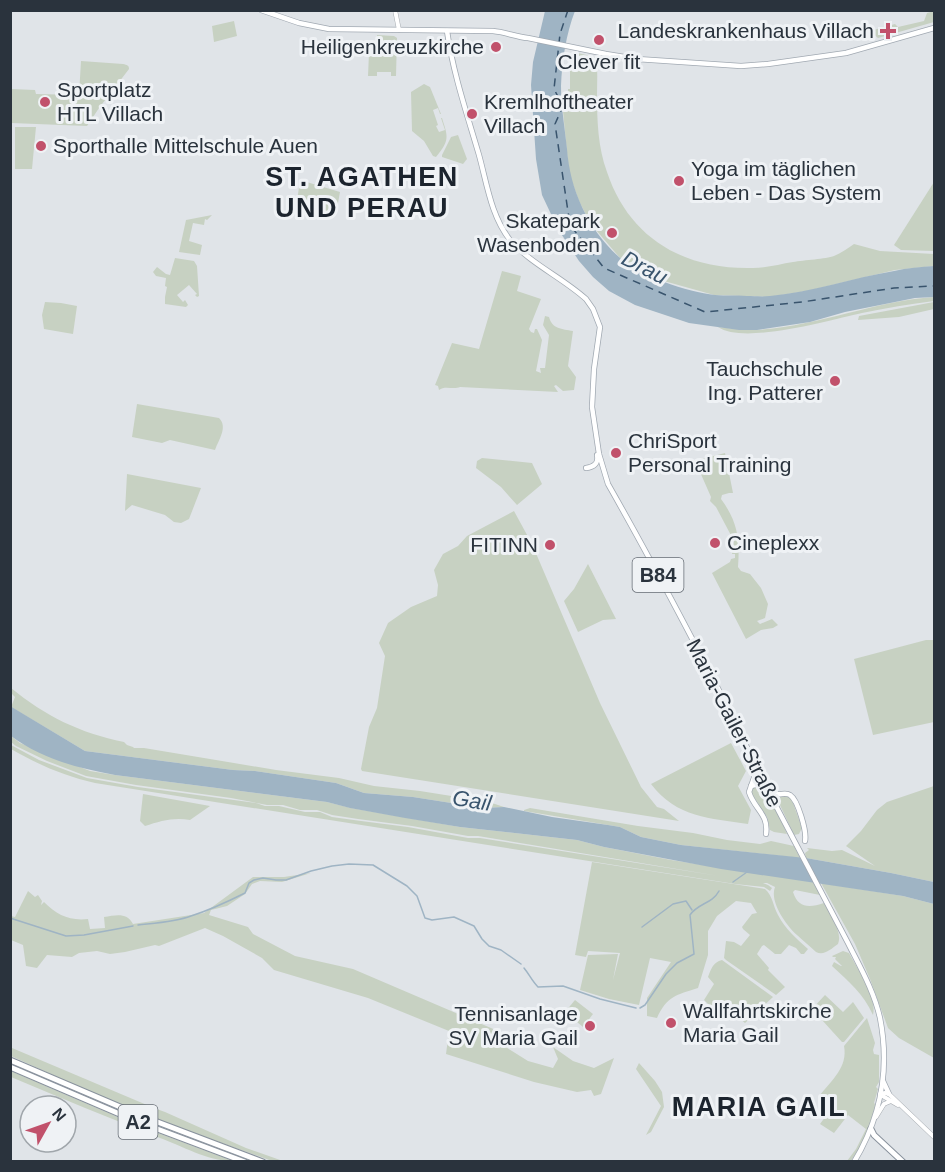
<svg xmlns="http://www.w3.org/2000/svg" width="945" height="1172" viewBox="0 0 945 1172" font-family="Helvetica,sans-serif">
  <rect width="100%" height="100%" fill="#e0e4e8"/>
  <g fill="#c7d1c2">
    <path d="M 934,11 L 934,22 L 878,38 L 870,31 L 895,24 L 898,27 L 924,21 L 927,13 Z"/>
    <path d="M 234,21 L 237,36 L 214,42 L 212,26 Z"/>
    <path d="M 377,35 L 394,36 L 397,38 L 396,76 L 391,76 L 391,72 L 377,72 L 377,76 L 368,76 L 369,53 L 365,52 L 365,45 L 377,45 Z"/>
    <path d="M 573,52 L 591,56 L 596,58 C 598,70 597,83 597,95 C 597,120 598,148 607,172 C 629,238 684,270 753,268 C 767,268 780,264 793,262 C 804,260 826,259 834,256 C 841,253 848,248 854,244 L 880,251 L 934,254 L 934,266 L 895,270 L 807,291 L 768,297 L 714,295 L 664,281 L 647,274 L 620,258 L 590,223 L 579,201 L 571,179 L 568,163 L 563,111 L 568,111 L 568,89 L 570,89 L 570,69 Z"/>
    <path d="M 81,61 L 123,64 C 127,65 129,65 129,69 L 99,108 L 87,126 L 11,123 L 11,89 L 35,90 L 36,94 L 79,95 Z"/>
    <path d="M 424,84 L 430,87 L 441,114 L 440,114 L 438,108 L 433,110 L 438,125 L 436,126 L 439,132 L 445,130 L 441,118 L 442,118 C 448,137 450,140 436,157 L 433,156 L 424,141 L 412,131 L 411,92 Z"/>
    <path d="M 15,127 L 36,127 L 32,169 L 15,169 Z"/>
    <path d="M 458,135 L 467,159 L 463,164 L 442,157 L 442,155 L 451,137 Z"/>
    <path d="M 300,180 L 340,192 L 336,214 L 297,201 Z"/>
    <path d="M 934,182 L 934,251 L 901,250 L 894,245 Z"/>
    <path d="M 212,215 L 207,220 L 205,219 L 204,225 L 193,223 L 189,241 L 202,245 L 200,255 L 179,252 L 186,220 Z"/>
    <path d="M 175,258 L 194,261 L 197,266 L 199,296 L 197,297 L 195,295 L 197,294 L 189,285 L 177,295 L 183,302 L 185,300 L 188,305 L 186,307 L 165,304 L 165,297 L 167,287 L 165,286 L 166,278 L 156,276 L 153,272 L 157,267 L 166,274 L 170,275 Z"/>
    <path d="M 502,271 L 521,276 L 517,291 L 541,299 L 529,329 L 531,332 L 534,333 L 535,329 L 537,329 L 542,340 L 536,371 L 541,373 L 540,368 L 545,368 L 549,335 L 543,325 L 545,316 L 549,317 C 552,329 562,329 573,331 L 568,366 L 576,377 L 574,390 L 563,391 L 556,385 L 554,386 L 558,392 L 460,387 C 453,390 445,385 439,390 L 438,386 L 435,385 L 452,343 L 479,349 Z"/>
    <path d="M 934,297 L 934,301 C 910,304 886,308 862,313 C 830,320 744,345 718,327 C 730,328 742,330 755,330 C 816,327 874,301 934,297 Z"/>
    <path d="M 45,302 L 61,303 L 77,306 L 73,334 L 44,329 L 42,315 Z"/>
    <path d="M 934,302 L 934,309 L 899,317 L 858,320 L 859,316 Z"/>
    <path d="M 137,404 L 219,418 C 228,427 219,439 215,450 L 170,440 L 162,443 L 132,437 Z"/>
    <path d="M 725,453 L 733,493 L 729,493 L 722,495 L 721,499 C 738,522 740,540 738,567 L 741,571 L 750,574 L 761,588 L 768,604 L 765,618 L 757,621 L 760,624 L 772,619 L 778,625 L 773,628 L 761,630 L 746,639 L 712,573 L 730,562 L 731,559 L 735,558 L 735,554 L 732,554 L 734,541 L 716,507 L 710,501 L 711,497 L 700,472 L 697,474 L 698,460 Z"/>
    <path d="M 482,458 L 532,463 L 542,484 L 517,505 L 501,487 L 476,468 L 477,461 Z"/>
    <path d="M 127,474 L 201,488 L 189,519 L 181,523 L 174,522 L 165,515 L 132,505 L 125,511 Z"/>
    <path d="M 514,511 L 532,544 L 600,703 L 641,787 L 657,807 L 664,809 L 679,821 L 362,771 L 361,769 L 369,727 L 377,708 L 385,656 L 379,643 L 388,623 L 411,607 L 437,596 L 438,585 L 434,570 L 443,554 L 458,546 L 467,536 Z"/>
    <path d="M 588,564 L 616,619 L 603,620 L 578,632 L 564,601 L 574,589 Z"/>
    <path d="M 926,640 L 934,640 L 934,722 L 873,735 L 854,659 Z"/>
    <path d="M 11,688 C 45,716 80,733 124,742 L 127,745 L 133,747 L 134,748 L 144,748 L 276,770 L 339,778 L 374,786 L 420,791 L 489,802 L 504,807 L 483,808 L 413,797 L 364,793 L 336,783 L 255,771 L 233,770 L 85,751 L 11,707 L 15,697 L 11,693 Z"/>
    <path d="M 11,736 L 20,743 L 90,771 L 115,775 L 327,802 L 351,808 L 460,827 L 577,840 L 604,847 L 671,860 L 813,882 L 820,895 L 795,890 L 793,892 C 798,908 809,908 824,903 C 830,915 843,932 838,944 C 831,949 824,956 816,952 C 810,946 803,941 797,935 C 787,926 769,902 775,887 L 767,883 L 763,883 L 768,885 L 772,888 L 770,891 L 764,887 L 735,884 L 95,783 C 64,776 37,764 11,749 L 11,745 L 39,760 L 87,778 L 138,787 L 256,803 L 265,806 L 279,806 L 305,812 L 320,812 L 332,817 L 361,821 L 408,827 L 468,838 L 480,838 L 719,876 L 478,836 L 468,836 L 412,826 L 358,819 L 332,815 L 317,810 L 300,810 L 283,805 L 267,805 L 231,798 L 136,785 L 86,776 L 47,761 L 16,746 L 11,742 Z"/>
    <path d="M 731,743 L 746,771 L 738,786 L 751,810 L 748,824 C 710,818 677,818 651,784 Z"/>
    <path d="M 756,785 L 764,788 L 785,826 L 784,827 L 787,834 L 774,832 L 770,830 L 767,817 L 751,793 L 752,788 Z"/>
    <path d="M 934,786 L 934,882 L 891,873 L 806,858 L 805,853 L 809,850 L 807,848 L 832,851 L 842,850 L 875,866 L 846,846 L 861,831 L 877,810 L 887,802 Z"/>
    <path d="M 143,794 L 210,806 L 190,820 C 174,817 160,821 145,826 L 140,821 Z"/>
    <path d="M 784,796 L 789,797 L 792,800 L 802,828 L 799,834 L 794,835 L 779,803 L 780,797 Z"/>
    <path d="M 530,808 L 638,826 L 693,833 L 727,840 L 760,844 L 771,841 L 794,846 L 800,858 L 681,845 L 641,837 L 620,827 L 524,811 L 524,810 Z"/>
    <path d="M 592,862 L 765,889 C 773,896 773,906 778,915 C 785,929 797,939 808,949 L 804,954 L 801,954 L 796,948 L 789,945 L 781,954 L 775,954 L 764,945 L 762,946 L 757,954 L 769,968 L 768,970 L 785,987 L 776,995 L 726,960 L 724,958 L 726,941 L 734,942 L 741,946 L 750,935 L 743,929 L 742,927 L 752,914 L 757,913 L 751,903 L 736,901 L 717,916 L 708,931 L 708,955 L 698,988 C 676,995 667,996 657,1018 L 647,1016 L 647,998 L 671,962 L 650,958 L 639,1005 L 609,999 L 580,990 L 588,955 L 618,954 L 613,980 L 620,953 L 588,951 L 586,957 L 575,955 Z"/>
    <path d="M 311,873 L 282,882 L 260,881 L 252,884 L 245,894 L 227,906 L 211,910 L 209,915 L 248,927 L 253,934 L 295,956 L 353,969 L 505,1034 L 501,1044 L 528,1061 L 553,1068 L 558,1059 L 553,1047 L 573,1061 L 594,1068 L 614,1058 L 601,1094 L 594,1096 L 591,1090 L 577,1092 L 534,1082 L 446,1054 L 449,1031 L 368,998 L 274,970 L 262,958 L 223,936 L 205,928 L 159,946 L 155,945 L 125,952 L 110,954 L 97,951 L 79,953 L 72,957 L 47,955 L 37,968 L 26,966 L 23,945 L 11,940 L 11,916 L 15,917 L 28,891 L 35,897 L 38,895 L 42,901 L 41,905 L 44,902 C 57,915 69,921 88,919 L 90,929 L 105,928 L 104,917 C 116,915 127,912 133,924 L 204,913 L 253,877 L 284,877 Z"/>
    <path d="M 821,883 L 903,896 L 934,904 L 934,1058 L 899,1038 L 888,1028 L 870,979 L 855,944 Z"/>
    <path d="M 843,951 L 849,953 C 857,968 878,999 873,1015 C 863,993 849,982 832,966 L 834,962 L 841,966 L 842,966 L 835,959 L 836,957 L 833,957 L 832,956 Z"/>
    <path d="M 722,960 L 773,997 L 745,1023 L 726,1006 L 718,1014 L 704,1000 L 714,984 L 708,977 C 711,969 713,962 722,960 Z"/>
    <path d="M 825,995 L 843,1012 L 853,1002 L 864,1018 L 844,1042 L 842,1042 L 812,1009 Z"/>
    <path d="M 575,1000 L 593,1014 L 583,1027 L 565,1012 Z"/>
    <path d="M 867,1018 L 875,1043 L 873,1050 L 874,1054 L 879,1055 L 879,1082 L 876,1087 L 878,1089 L 874,1103 L 875,1104 C 874,1125 862,1144 851,1161 L 847,1161 L 856,1149 L 866,1129 L 848,1115 L 834,1133 L 820,1124 L 834,1105 L 820,1095 C 832,1080 848,1067 844,1046 Z"/>
    <path d="M 12,1048 L 154,1108 L 165,1112 L 246,1148 L 283,1161 L 272,1161 L 169,1124 L 108,1100 L 11,1056 Z"/>
    <path d="M 639,1063 L 655,1081 L 662,1092 L 664,1107 L 651,1132 L 646,1135 L 661,1106 L 636,1069 Z"/>
    <path d="M 11,1071 L 134,1124 L 233,1161 C 210,1162 182,1146 160,1138 C 110,1118 60,1098 11,1077 Z"/>
  </g>
  <g fill="#9fb4c4">
    <path d="M 545,11 L 575,11 C 566,34 562,61 561,86 C 561,107 565,129 567,149 C 570,190 588,229 619,257 C 639,276 688,292 715,295 C 726,296 736,295 747,296 C 754,296 762,297 770,296 C 812,292 852,278 894,271 C 907,268 921,267 934,266 L 934,297 L 915,298 L 845,312 L 810,322 L 757,330 L 739,330 L 689,323 L 635,305 L 609,291 L 593,277 L 579,261 L 558,229 L 542,195 L 536,159 L 531,85 L 533,62 Z"/>
    <path d="M 10,706 L 85,751 L 233,770 L 255,771 L 336,783 L 364,793 L 413,797 L 483,808 L 504,807 L 552,817 L 608,825 L 620,827 L 641,837 L 681,845 L 806,858 L 891,873 L 934,882 L 934,904 L 903,896 L 721,869 L 604,847 L 577,840 L 460,827 L 405,818 L 350,808 L 327,802 L 115,775 C 77,768 42,759 11,736 Z"/>
  </g>
  <g fill="none" stroke-linecap="round" stroke-linejoin="round">
    <g stroke="#9fb4c4" stroke-width="1.5">
      <path d="M 733,882 L 747,872"/>
      <path d="M 10,918 L 66,936 L 84,935 L 133,926"/>
      <path d="M 138,925 C 156,923 175,922 191,916 C 210,910 227,902 245,893 L 249,883 L 254,880 L 263,878 L 276,880 L 286,880 L 311,871 L 332,866 L 349,864 L 373,865 L 407,886 L 417,896 L 425,918 L 432,920 L 454,917 L 474,926 L 482,939 L 489,946 L 501,950 L 521,964"/>
      <path d="M 642,927 L 673,904 L 686,901 L 692,910"/>
      <path d="M 524,968 C 529,974 532,981 538,987 L 563,986 L 600,999 L 636,1008"/>
      <path d="M 640,1008 L 645,1005 L 666,974 L 677,963 L 694,954 L 690,915 C 698,903 712,904 719,891"/>
    </g>
    <path stroke="#39546d" stroke-width="1.5" stroke-dasharray="8 6" stroke-linecap="butt" d="M 568,10 L 560,34 L 554,89 L 563,106 L 555,124 L 570,225 L 604,268 L 705,312 L 802,302 L 894,288 L 934,286"/>
    <g stroke="#a6abb1" stroke-width="5">
      <g id="secondary">
        <path d="M 395,10 L 399,30"/>
        <path d="M 880,1094 L 885,1093 L 889,1094 L 934,1137"/>
        <path d="M 881,1095 L 898,1105"/>
        <path d="M 876,1117 L 884,1104 L 891,1101"/>
      </g>
    </g>
    <g stroke="#a1a9b2" stroke-width="6">
      <g id="primary">
        <path d="M 261,10 L 299,23 L 329,29 L 493,31 C 505,32 516,37 528,38 L 606,54 L 637,59 L 741,66 L 768,64 L 846,53 L 934,28"/>
        <path d="M 447,31 C 453,73 467,114 479,155 C 487,184 491,216 510,240 C 531,264 563,278 586,299 L 593,309 L 600,327 L 594,369 L 592,407 L 599,454 L 608,484 C 649,556 688,630 726,704 C 743,738 758,773 776,806 C 800,851 824,897 848,943 C 860,967 874,991 880,1018 C 890,1069 881,1117 854,1162"/>
        <path d="M 586,468 C 593,467 599,464 597,455"/>
        <path d="M 754,768 L 755,775 L 749,792 C 754,809 769,814 766,834"/>
        <path d="M 751,786 L 759,784 C 764,786 770,792 776,794 C 781,795 786,792 790,795 C 798,800 807,832 805,841"/>
        <path d="M 883,1081 L 889,1094"/>
      </g>
    </g>
    <g stroke="#89929d" stroke-width="7">
      <g id="motorway">
        <path d="M 10,1060 L 139,1115 L 263,1162"/>
        <path d="M 10,1067 L 136,1121 L 245,1162"/>
        <path d="M 871,1129 L 874,1135 L 903,1162"/>
      </g>
    </g>
    <use href="#secondary" stroke="#fff" stroke-width="4"/>
    <use href="#primary" stroke="#fff" stroke-width="4.5"/>
    <use href="#motorway" stroke="#fff" stroke-width="5"/>
  </g>
  <g fill="#c1516b" stroke="#eff2f5" stroke-width="2">
    <path d="M885 22h6v6h6v6h-6v6h-6v-6h-6v-6h6z"/>
    <circle cx="599" cy="40" r="6"/>
    <circle cx="496" cy="47" r="6"/>
    <circle cx="45" cy="102" r="6"/>
    <circle cx="472" cy="114" r="6"/>
    <circle cx="41" cy="146" r="6"/>
    <circle cx="679" cy="181" r="6"/>
    <circle cx="612" cy="233" r="6"/>
    <circle cx="835" cy="381" r="6"/>
    <circle cx="616" cy="453" r="6"/>
    <circle cx="715" cy="543" r="6"/>
    <circle cx="550" cy="545" r="6"/>
    <circle cx="671" cy="1023" r="6"/>
    <circle cx="590" cy="1026" r="6"/>
  </g>
  <g text-anchor="middle" stroke-width="6" stroke-linejoin="round" paint-order="stroke">
    <g fill="#eff2f5" stroke="#656c74" stroke-width="1.5">
      <rect x="632.5" y="558" width="51" height="34" rx="4.5"/>
      <rect x="118.5" y="1105" width="39" height="34" rx="4.5"/>
    </g>
    <g font-size="20" font-weight="bold" fill="#2a333d">
      <text x="658" y="582">B84</text>
      <text x="138" y="1129">A2</text>
    </g>
    <g font-size="21" fill="#2a333d" stroke="#eff2f5" text-anchor="start">
      <text x="874" y="38" text-anchor="end">Landeskrankenhaus Villach</text>
      <text x="484" y="54" text-anchor="end">Heiligenkreuzkirche</text>
      <text x="599" y="69" text-anchor="middle">Clever fit</text>
      <text x="57" y="97">Sportplatz<tspan x="57" dy="24">HTL Villach</tspan></text>
      <text x="484" y="109">Kremlhoftheater<tspan x="484" dy="24">Villach</tspan></text>
      <text x="53" y="153">Sporthalle Mittelschule Auen</text>
      <text x="691" y="176">Yoga im täglichen<tspan x="691" dy="24">Leben - Das System</tspan></text>
      <text x="600" y="228" text-anchor="end">Skatepark<tspan x="600" dy="24">Wasenboden</tspan></text>
      <text x="823" y="376" text-anchor="end">Tauchschule<tspan x="823" dy="24">Ing. Patterer</tspan></text>
      <text x="628" y="448">ChriSport<tspan x="628" dy="24">Personal Training</tspan></text>
      <text x="727" y="550">Cineplexx</text>
      <text x="538" y="552" text-anchor="end">FITINN</text>
      <text x="683" y="1018">Wallfahrtskirche<tspan x="683" dy="24">Maria Gail</tspan></text>
      <text x="578" y="1021" text-anchor="end">Tennisanlage<tspan x="578" dy="24">SV Maria Gail</tspan></text>
    </g>
    <g font-size="21" fill="#2a333d" stroke="#eff2f5">
      <text transform="translate(734 723) rotate(63)" y="7">Maria-Gailer-Straße</text>
    </g>
    <g font-size="22" font-style="italic" fill="#39546d" stroke="#eff2f5">
      <text transform="translate(645 267) rotate(27)" y="8">Drau</text>
      <text transform="translate(472 800) rotate(9)" y="8">Gail</text>
    </g>
    <g font-size="27" font-weight="bold" letter-spacing="1.5" fill="#1c242e" stroke="#eff2f5">
      <text x="362" y="186">ST. AGATHEN<tspan x="362" dy="31">UND PERAU</tspan></text>
      <text x="759" y="1116">MARIA GAIL</text>
    </g>
  </g>
  <rect width="945" height="1172" fill="none" stroke="#2a333d" stroke-width="24"/>
  <g transform="translate(48 1124) rotate(50)"><circle r="28" fill="#eff2f5" stroke="#a0a6ab" stroke-width="1.5"/>
  <path d="M0-4.5L10 22L0 15L-10 22Z" fill="#c1516b"/>
  <text y="-9" font-size="16" font-weight="bold" text-anchor="middle" fill="#2a333d">N</text>
  </g>
</svg>
